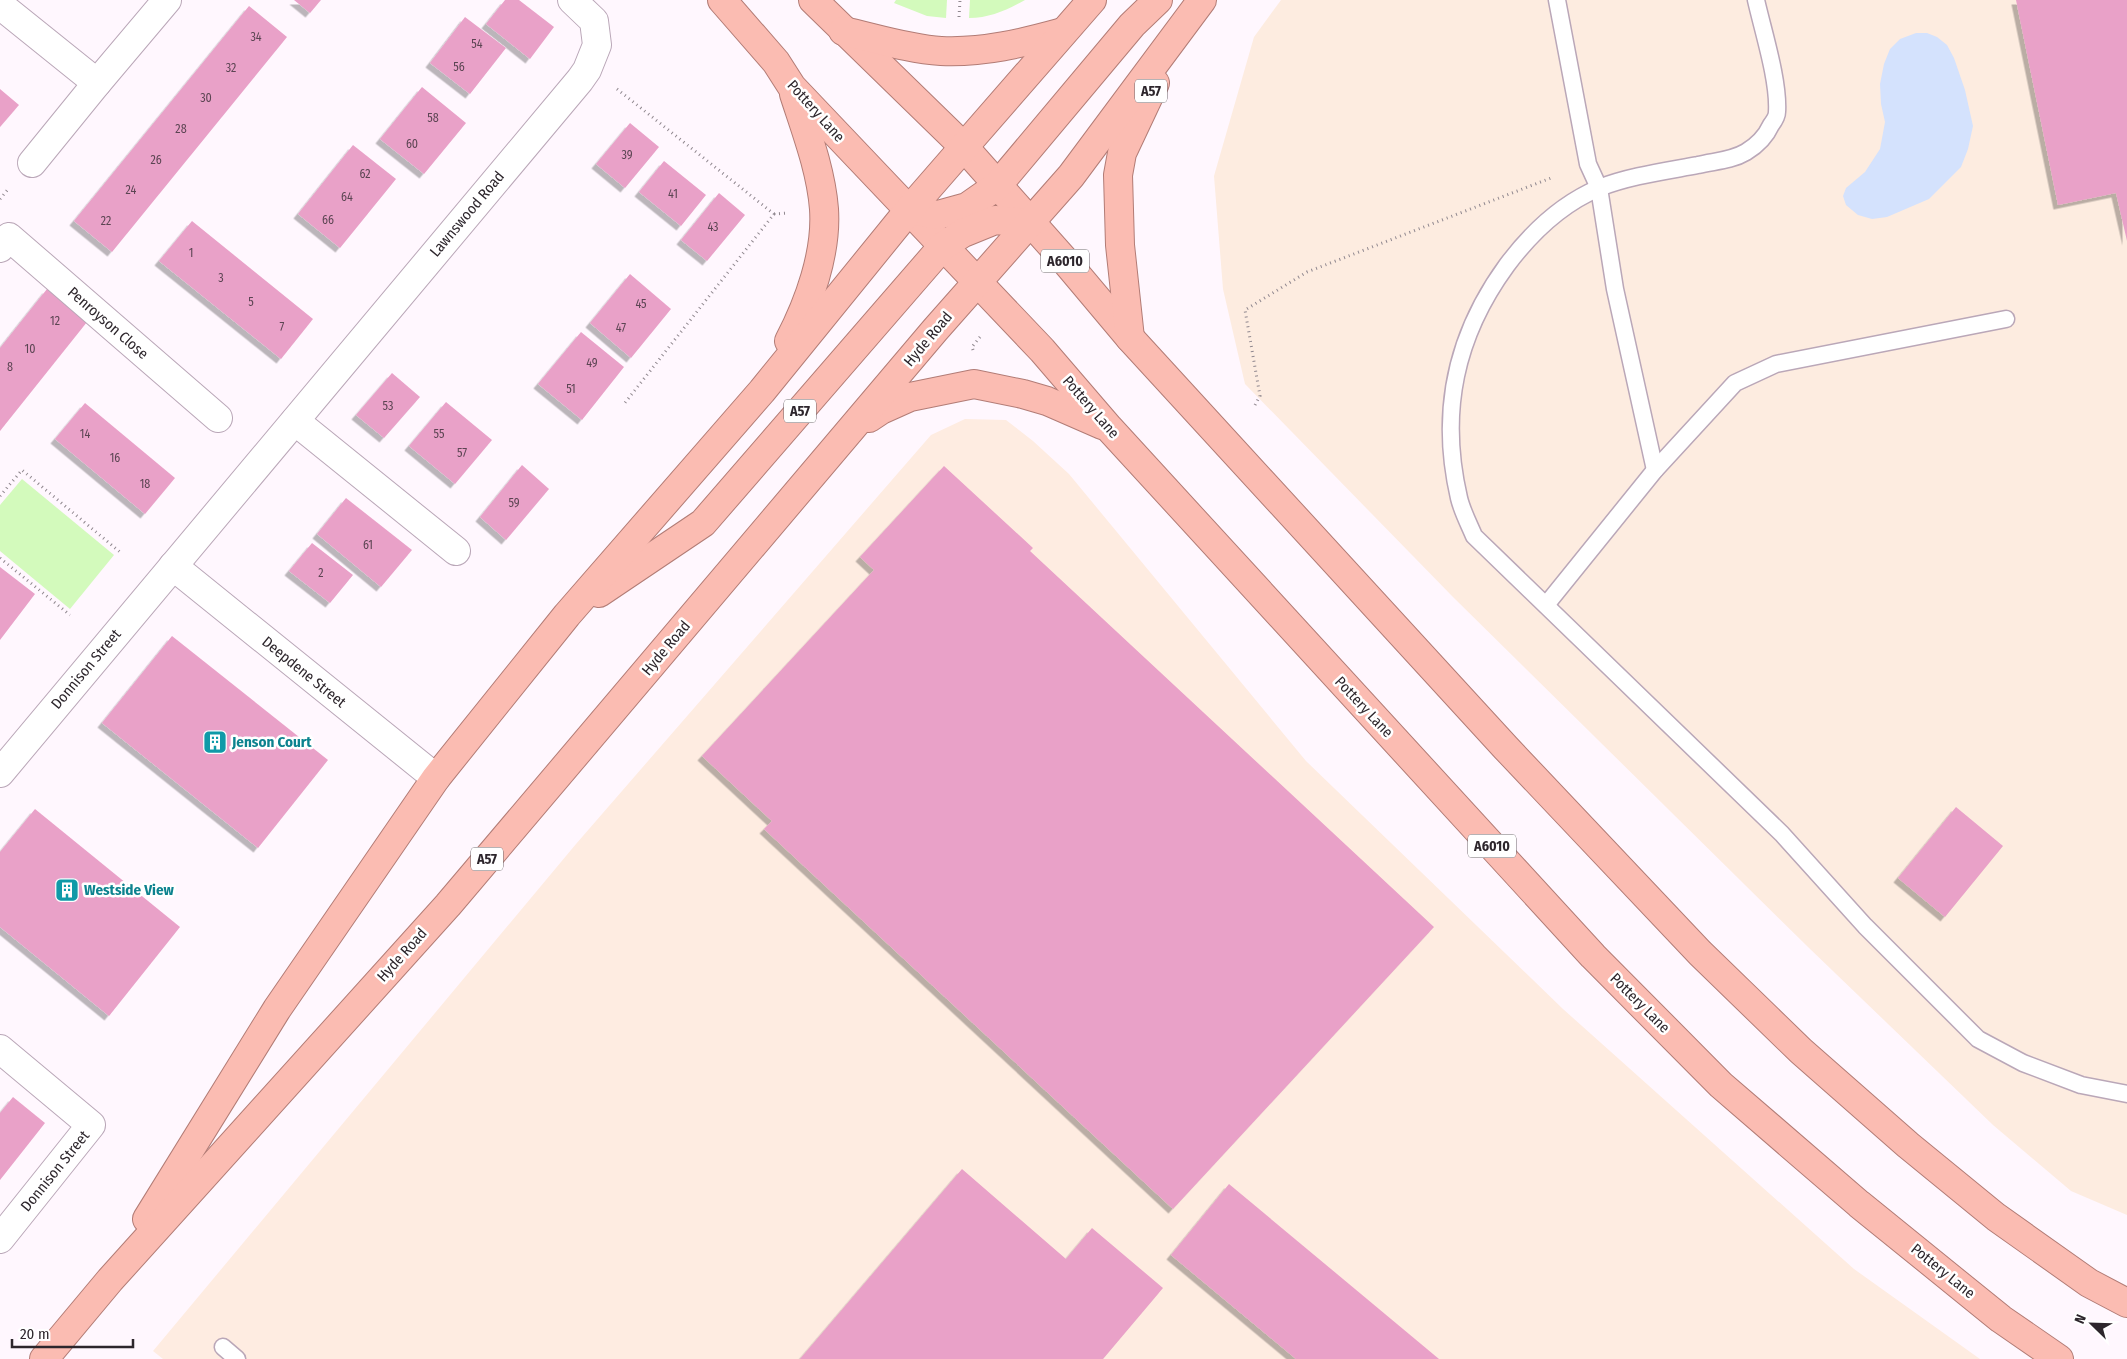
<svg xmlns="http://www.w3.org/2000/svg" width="2127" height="1359" viewBox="0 0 2127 1359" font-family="'Fira Sans Condensed',sans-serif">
  <defs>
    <filter id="shadow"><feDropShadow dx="-4.5" dy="4.5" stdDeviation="0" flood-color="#0004"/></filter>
  </defs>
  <rect width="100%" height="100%" fill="#fff7fe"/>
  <path fill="#fdece0" d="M 1281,0 L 2127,0 L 2127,1215 L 2071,1191 L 1993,1125 L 1808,947 L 1453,597 L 1245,384 L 1223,289 L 1214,176 L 1254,37 Z"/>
  <path fill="#feece1" d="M 965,419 L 1006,420 L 1033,441 L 1069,474 L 1306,761 L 1563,1009 L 1854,1269 L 1980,1359 L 163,1359 L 153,1351 L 576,844 L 931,435 Z"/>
  <g fill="#d3fabc">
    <path d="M 896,0 L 947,0 L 946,18 L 927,16 L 894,3 Z"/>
    <path d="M 970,0 L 1025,0 C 1007,10 990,18 969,18 Z"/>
    <path d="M 22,479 L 114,555 L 70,609 L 0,551 L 0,505 Z"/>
  </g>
  <path fill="#d4e2fd" d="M 1916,33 L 1927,33 L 1937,37 L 1947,45 L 1954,58 L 1965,90 L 1973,126 L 1968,149 L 1961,167 L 1929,199 L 1887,217 L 1872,219 L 1858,215 L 1846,205 L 1843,196 L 1846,188 L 1865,172 L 1880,149 L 1885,122 L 1881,104 L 1880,84 L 1884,64 L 1890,49 L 1900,39 Z"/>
  <g fill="#e9a1c8" filter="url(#shadow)">
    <path d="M 294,0 L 321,0 L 310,13 Z"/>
    <path d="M 505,0 L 519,0 L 554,27 L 530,59 L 486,24 Z"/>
    <path d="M 2016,0 L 2127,0 L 2127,241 L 2116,193 L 2058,205 Z"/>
    <path d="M 249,6 L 287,37 L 112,252 L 74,221 Z"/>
    <path d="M 465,17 L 506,48 L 470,94 L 430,63 Z"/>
    <path d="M 422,87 L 466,123 L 424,174 L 380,139 Z"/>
    <path d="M 0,89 L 19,105 L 0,127 Z"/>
    <path d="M 630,123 L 659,147 L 625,188 L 596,164 Z"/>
    <path d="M 353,145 L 396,179 L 340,248 L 298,214 Z"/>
    <path d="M 664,161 L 706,195 L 681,226 L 639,192 Z"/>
    <path d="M 719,193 L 745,215 L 707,261 L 681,240 Z"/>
    <path d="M 192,221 L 313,319 L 281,359 L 159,261 Z"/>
    <path d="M 630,274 L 671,309 L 631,358 L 590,323 Z"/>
    <path d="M 47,289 L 87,322 L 0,431 L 0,348 Z"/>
    <path d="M 581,332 L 624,367 L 582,420 L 538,384 Z"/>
    <path d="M 392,373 L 420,397 L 384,438 L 356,415 Z"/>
    <path d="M 446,402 L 492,440 L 455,484 L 409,446 Z"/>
    <path d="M 85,403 L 175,478 L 145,514 L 55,439 Z"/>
    <path d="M 522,465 L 549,489 L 506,540 L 480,517 Z"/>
    <path d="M 944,466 L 1033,548 L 1030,551 L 1434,927 L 1173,1209 L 764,829 L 772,821 L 702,756 L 874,570 L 860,557 Z"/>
    <path d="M 346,498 L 412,550 L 381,587 L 317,534 Z"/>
    <path d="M 312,543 L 353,575 L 330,603 L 289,571 Z"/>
    <path d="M 0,567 L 35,594 L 0,640 Z"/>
    <path d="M 172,636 L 328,760 L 258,848 L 102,723 Z"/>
    <path d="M 1956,807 L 2003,846 L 1945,917 L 1898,878 Z"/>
    <path d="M 35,809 L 180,927 L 109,1016 L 0,927 L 0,852 Z"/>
    <path d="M 13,1097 L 45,1123 L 0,1180 L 0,1113 Z"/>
    <path d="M 962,1169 L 1066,1259 L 1092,1228 L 1163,1288 L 1103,1359 L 800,1359 Z"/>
    <path d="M 1229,1184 L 1439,1359 L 1296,1359 L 1171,1255 Z"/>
  </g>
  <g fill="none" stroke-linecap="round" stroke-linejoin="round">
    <g stroke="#baa7b8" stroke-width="19">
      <g id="service">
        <path d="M 1557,0 L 1588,164 L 1599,188 L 1615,289 L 1655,470"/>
        <path d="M 1756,0 C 1763,31 1779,81 1777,112 C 1777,116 1774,121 1771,125 C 1766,136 1756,146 1746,152 C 1731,161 1714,161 1698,165 C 1666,171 1629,176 1599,188 C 1561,204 1531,233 1507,265 C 1455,336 1439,412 1459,498 C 1462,511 1469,524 1474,536 L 1782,834 L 1865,926 L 1978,1039 L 2023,1063 L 2081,1085 L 2127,1094"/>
        <path d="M 1546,605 L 1655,470 L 1735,383 L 1776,364 L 2006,319"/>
        <path d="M 223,1347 L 237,1359"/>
      </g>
    </g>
    <g stroke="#baa7b8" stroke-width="30">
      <g id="minor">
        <path d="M 0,5 L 97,83 L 167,0"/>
        <path d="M 32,163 L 97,83"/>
        <path d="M 0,248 L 9,237 L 218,418"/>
        <path d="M 295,421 L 456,551"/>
        <path d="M 173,566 L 436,778"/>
        <path d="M 0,773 L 580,80 L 587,70 L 597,45 L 594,21 L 572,0"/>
        <path d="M 0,1049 L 91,1125 L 0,1239"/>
      </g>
    </g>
    <g stroke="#b27c76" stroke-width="30">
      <g id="trunk">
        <path d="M 722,0 L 776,62 L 792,87 L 1042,350 L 1109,428 L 1593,956 L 1721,1085 L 1859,1204 L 2001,1319 L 2059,1359"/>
        <path d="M 813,0 L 964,147 L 1067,263 L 1130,338 L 1506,748 L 1700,953 L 1801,1051 L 1908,1145 L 1996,1217 L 2089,1283 L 2127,1303"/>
        <path d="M 843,31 C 875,38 908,49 941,51 C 983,53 1023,43 1063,32"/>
        <path d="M 909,210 L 938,215 L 967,207 L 997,186 L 1132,25 L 1158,0"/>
        <path d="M 1130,338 L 1120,245 L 1118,175 L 1122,153 L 1155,83"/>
        <path d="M 789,341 C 809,303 827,253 824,209 C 821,170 806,131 794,94"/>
        <path d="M 869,418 L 881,410 L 910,397 L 974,384 L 1023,394 L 1047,401 L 1102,425"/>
        <path d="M 599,593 L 703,523 L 943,246 L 963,233 L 995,220 L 1030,223"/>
        <path d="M 147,1219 L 277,1009 L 436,778 L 567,615 L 762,391 L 909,210 L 1092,0"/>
        <path d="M 44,1359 L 110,1280 L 448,905 L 935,330 L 1071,176 L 1202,0"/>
      </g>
    </g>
    <g stroke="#90888f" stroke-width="3" stroke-dasharray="1 4" stroke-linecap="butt">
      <path d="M 959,17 L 960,0"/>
      <path d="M 617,89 L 774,214 L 624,404"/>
      <path d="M 0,199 L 9,188"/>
      <path d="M 774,214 L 788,213"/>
      <path d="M 973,350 L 972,347 L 980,337"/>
      <path d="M 1255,405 L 1260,396 L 1245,310 L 1307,272 L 1551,178"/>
      <path d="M 0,496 L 22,470 L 120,552"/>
      <path d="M 0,558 L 70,615"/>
    </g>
    <use href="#service" stroke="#fff" stroke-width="16"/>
    <use href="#minor" stroke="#fff" stroke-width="28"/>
    <use href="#trunk" stroke="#fbbcb2" stroke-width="28"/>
  </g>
  <defs>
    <g id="building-square" transform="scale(1.25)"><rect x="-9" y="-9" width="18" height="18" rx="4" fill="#0f9aa8" stroke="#fff"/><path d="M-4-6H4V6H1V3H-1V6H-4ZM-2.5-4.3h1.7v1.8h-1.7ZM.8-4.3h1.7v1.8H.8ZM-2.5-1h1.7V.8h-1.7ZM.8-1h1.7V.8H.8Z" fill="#fff"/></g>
  </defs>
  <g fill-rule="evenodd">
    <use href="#building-square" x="215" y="742"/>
    <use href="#building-square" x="67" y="890"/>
  </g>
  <g text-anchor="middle" stroke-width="5" stroke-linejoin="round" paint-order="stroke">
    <g font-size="12" fill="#5c4553">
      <text x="256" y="41">34</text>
      <text x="477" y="48">54</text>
      <text x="459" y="71">56</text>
      <text x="231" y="72">32</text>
      <text x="206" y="102">30</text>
      <text x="433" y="122">58</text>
      <text x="181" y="133">28</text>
      <text x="412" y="148">60</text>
      <text x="627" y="159">39</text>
      <text x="156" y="164">26</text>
      <text x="365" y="178">62</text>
      <text x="131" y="194">24</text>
      <text x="673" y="198">41</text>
      <text x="347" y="201">64</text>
      <text x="328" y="224">66</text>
      <text x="106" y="225">22</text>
      <text x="713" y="231">43</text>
      <text x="191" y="257">1</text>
      <text x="221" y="282">3</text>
      <text x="251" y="306">5</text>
      <text x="641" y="308">45</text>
      <text x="55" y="325">12</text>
      <text x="282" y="331">7</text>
      <text x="621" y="332">47</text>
      <text x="30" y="353">10</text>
      <text x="592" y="367">49</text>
      <text x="10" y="371">8</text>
      <text x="571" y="393">51</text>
      <text x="388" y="410">53</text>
      <text x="85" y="438">14</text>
      <text x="439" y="438">55</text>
      <text x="462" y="457">57</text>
      <text x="115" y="462">16</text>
      <text x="145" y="488">18</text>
      <text x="514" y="507">59</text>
      <text x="368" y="549">61</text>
      <text x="321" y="577">2</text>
    </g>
    <g fill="#fff" stroke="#6c676b" stroke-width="1">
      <rect x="1135" y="79.5" width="32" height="23" rx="4"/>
      <rect x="1041" y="249.5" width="48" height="23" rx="4"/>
      <rect x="784" y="399.5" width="32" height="23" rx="4"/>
      <rect x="1468" y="834.5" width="48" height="23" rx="4"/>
      <rect x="471" y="847.5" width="32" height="23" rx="4"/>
    </g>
    <g font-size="14" font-weight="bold" fill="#2d262c">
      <text x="1151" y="96">A57</text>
      <text x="1065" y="266">A6010</text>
      <text x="800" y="416">A57</text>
      <text x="1492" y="851">A6010</text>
      <text x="487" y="864">A57</text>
    </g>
    <g font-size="15" fill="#2d262c" stroke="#fff">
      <text transform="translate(816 111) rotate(48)" y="5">Pottery Lane</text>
      <text transform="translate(467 214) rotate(-50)" y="5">Lawnswood Road</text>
      <text transform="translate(108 323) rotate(41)" y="5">Penroyson Close</text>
      <text transform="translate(928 339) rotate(-50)" y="5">Hyde Road</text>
      <text transform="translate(1091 407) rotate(49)" y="5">Pottery Lane</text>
      <text transform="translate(666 648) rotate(-50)" y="5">Hyde Road</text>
      <text transform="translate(86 669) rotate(-50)" y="5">Donnison Street</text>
      <text transform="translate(304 672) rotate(39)" y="5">Deepdene Street</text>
      <text transform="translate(1364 707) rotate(47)" y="5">Pottery Lane</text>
      <text transform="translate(402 955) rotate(-48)" y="5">Hyde Road</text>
      <text transform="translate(1640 1003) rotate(45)" y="5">Pottery Lane</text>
      <text transform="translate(55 1171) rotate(-51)" y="5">Donnison Street</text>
      <text transform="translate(1943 1271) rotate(39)" y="5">Pottery Lane</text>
    </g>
    <g font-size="15" font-weight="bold" fill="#0d838f" stroke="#fff" text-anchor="start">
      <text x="232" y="747">Jenson Court</text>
      <text x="84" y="895">Westside View</text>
    </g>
  </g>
  <g transform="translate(2092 1324) rotate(293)" stroke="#ffffff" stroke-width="4" paint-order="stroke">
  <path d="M0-4L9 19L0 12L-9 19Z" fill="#2d262c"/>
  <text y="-8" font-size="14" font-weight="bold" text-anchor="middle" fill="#2d262c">N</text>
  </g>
  <path d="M12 1339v8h121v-8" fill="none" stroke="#2d262c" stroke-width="2.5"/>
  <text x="20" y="1339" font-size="15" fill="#2d262c" stroke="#ffffff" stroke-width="4" paint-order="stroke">20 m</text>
</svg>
